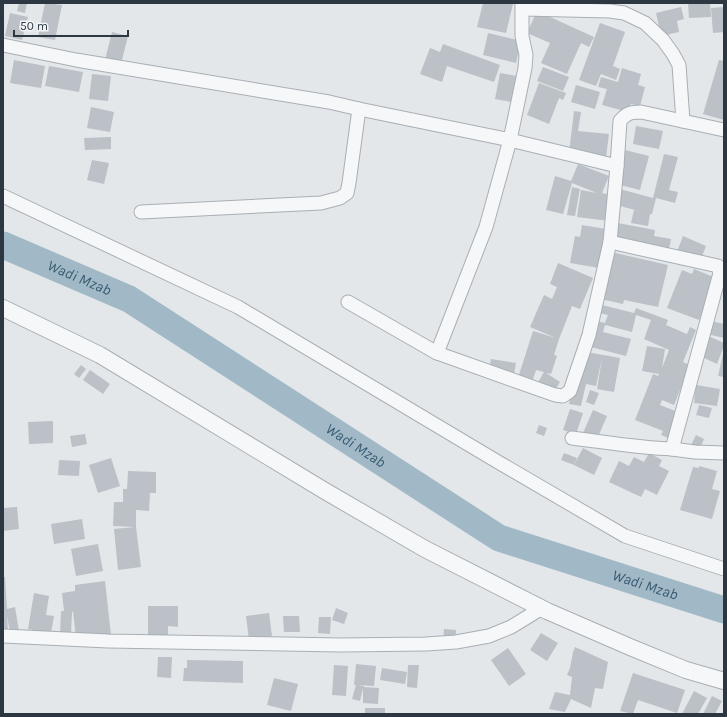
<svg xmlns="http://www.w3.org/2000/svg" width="727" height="717" viewBox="0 0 727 717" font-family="Karla,sans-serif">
  <rect width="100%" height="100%" fill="#e3e7ea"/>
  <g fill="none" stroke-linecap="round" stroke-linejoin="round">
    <path stroke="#a1b9c7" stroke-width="27" id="s1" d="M 3,245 L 129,299 L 499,538 L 724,610"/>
  </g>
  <g fill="#bbc1c6">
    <path d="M 19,3 L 27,3 L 25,13 L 17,11 Z"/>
    <path d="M 45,3 L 62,5 L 55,40 L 38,37 Z"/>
    <path d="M 483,3 L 513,4 L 506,33 L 477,27 Z"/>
    <path d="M 688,3 L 710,3 L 711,17 L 689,18 Z"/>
    <path d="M 681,7 L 684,19 L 677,21 L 679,32 L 661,36 L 656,13 Z"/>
    <path d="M 724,7 L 724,32 L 713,33 L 711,8 Z"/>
    <path d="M 537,11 L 594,37 L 589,47 L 581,43 L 567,74 L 541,63 L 550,43 L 527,33 Z"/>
    <path d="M 10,13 L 28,17 L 22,40 L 5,36 Z"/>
    <path d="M 600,23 L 625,32 L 613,66 L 620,69 L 616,80 L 601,74 L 596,86 L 579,80 Z"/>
    <path d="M 112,32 L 128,36 L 121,64 L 105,60 Z"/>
    <path d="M 488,33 L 521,41 L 516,63 L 483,55 Z"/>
    <path d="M 443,44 L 500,65 L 494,82 L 447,66 L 442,82 L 420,74 L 430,48 L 440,52 Z"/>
    <path d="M 14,60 L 45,66 L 41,88 L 10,83 Z"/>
    <path d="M 719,60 L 724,61 L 724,120 L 703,114 Z"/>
    <path d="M 49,66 L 83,72 L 79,92 L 45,86 Z"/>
    <path d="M 543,67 L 569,77 L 563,91 L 537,81 Z"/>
    <path d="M 622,68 L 641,74 L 638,85 L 645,87 L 640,106 L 631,104 L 628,112 L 602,105 L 607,89 L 598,87 L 601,77 L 618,82 Z"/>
    <path d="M 500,73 L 528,78 L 523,104 L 495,99 Z"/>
    <path d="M 92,74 L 111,76 L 108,101 L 89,99 Z"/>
    <path d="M 539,83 L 566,93 L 563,100 L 559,98 L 549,124 L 527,115 Z"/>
    <path d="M 576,85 L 600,92 L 595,109 L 571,102 Z"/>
    <path d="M 91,107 L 114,112 L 110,132 L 87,128 Z"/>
    <path d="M 574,111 L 581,112 L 578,131 L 609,134 L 606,157 L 569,153 Z"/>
    <path d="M 636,126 L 663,131 L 659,149 L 633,144 Z"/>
    <path d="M 111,137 L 111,149 L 85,150 L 84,138 Z"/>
    <path d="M 621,149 L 649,156 L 640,190 L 612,183 Z"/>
    <path d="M 664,154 L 678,157 L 669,190 L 678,192 L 675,203 L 656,198 L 652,214 L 650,214 L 648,226 L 631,223 L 634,210 L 639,211 L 612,204 L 616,188 L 653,198 Z"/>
    <path d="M 92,160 L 109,163 L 104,184 L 87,180 Z"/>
    <path d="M 578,164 L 609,176 L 602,193 L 612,195 L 609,221 L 577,217 L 581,190 L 597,193 L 572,183 L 563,214 L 546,210 L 555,176 L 571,181 Z"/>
    <path d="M 572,187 L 580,189 L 575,216 L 567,215 Z"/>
    <path d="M 618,223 L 655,230 L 654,236 L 671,239 L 668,254 L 614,244 Z"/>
    <path d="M 582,225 L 606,229 L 599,268 L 570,263 L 575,236 L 580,237 Z"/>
    <path d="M 683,236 L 706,246 L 700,261 L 677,252 Z"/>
    <path d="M 611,252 L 668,265 L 658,307 L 624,300 L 623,304 L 596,298 Z"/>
    <path d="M 558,263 L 593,278 L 580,309 L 572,306 L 559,339 L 554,355 L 557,356 L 551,374 L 546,373 L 560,382 L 553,394 L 537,384 L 544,372 L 536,370 L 531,385 L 517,381 L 533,331 L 556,338 L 530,327 L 544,295 L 552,299 L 557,287 L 550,284 Z"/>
    <path d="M 694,269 L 716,278 L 699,320 L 667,308 L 682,270 L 692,274 Z"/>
    <path d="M 598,304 L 634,313 L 636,308 L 668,320 L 666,325 L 687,334 L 690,327 L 696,330 L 683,362 L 690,365 L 674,405 L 662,400 L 660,405 L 683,414 L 673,440 L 661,435 L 663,431 L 635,420 L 653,374 L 658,376 L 659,374 L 642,371 L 647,346 L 665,349 L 662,368 L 669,350 L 644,339 L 651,320 L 636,315 L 632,332 L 605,325 L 603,332 L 631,339 L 626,356 L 583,345 L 590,319 L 605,323 L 608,315 L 596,312 Z"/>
    <path d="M 711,321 L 724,324 L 724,338 L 707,334 Z"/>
    <path d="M 708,336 L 724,343 L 724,346 L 717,364 L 700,356 Z"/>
    <path d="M 581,351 L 620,358 L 614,392 L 597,389 L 602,358 L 596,386 L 586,384 L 581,406 L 569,404 Z"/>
    <path d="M 723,354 L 724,354 L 724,377 L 718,376 Z"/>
    <path d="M 491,359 L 516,363 L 513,380 L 488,377 Z"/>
    <path d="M 81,365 L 86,369 L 79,378 L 74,374 Z"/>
    <path d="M 90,370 L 110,384 L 103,394 L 83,380 Z"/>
    <path d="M 696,385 L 720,389 L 717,406 L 694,403 Z"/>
    <path d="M 590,390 L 599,393 L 594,405 L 586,402 Z"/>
    <path d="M 699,405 L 712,408 L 709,418 L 696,415 Z"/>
    <path d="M 570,409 L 583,413 L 576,434 L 563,430 Z"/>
    <path d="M 593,410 L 607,416 L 597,439 L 583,433 Z"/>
    <path d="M 53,421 L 53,443 L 29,444 L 28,422 Z"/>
    <path d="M 539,425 L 547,428 L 544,436 L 536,433 Z"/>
    <path d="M 85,434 L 87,444 L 72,447 L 70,436 Z"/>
    <path d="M 696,435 L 704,439 L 697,455 L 688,451 Z"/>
    <path d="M 583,448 L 602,458 L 594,475 L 574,465 Z"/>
    <path d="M 564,453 L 577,458 L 574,465 L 561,460 Z"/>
    <path d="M 649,453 L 662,460 L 659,466 L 669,471 L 657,495 L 645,489 L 641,497 L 609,482 L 619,461 L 629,466 L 634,457 L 644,462 Z"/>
    <path d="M 111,458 L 120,486 L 98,493 L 89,465 Z"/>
    <path d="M 59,460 L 80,461 L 79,476 L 58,475 Z"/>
    <path d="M 699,466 L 717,471 L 712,489 L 720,491 L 712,519 L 680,510 L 693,467 L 699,468 Z"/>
    <path d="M 128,471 L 156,472 L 156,493 L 150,493 L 149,511 L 136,510 L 136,527 L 141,567 L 118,570 L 114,529 L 135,527 L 113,526 L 114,502 L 123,502 L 123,489 L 127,489 Z"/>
    <path d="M 17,507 L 19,529 L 3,531 L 3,508 Z"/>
    <path d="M 82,519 L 85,539 L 54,544 L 51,524 Z"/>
    <path d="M 98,544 L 103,571 L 76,576 L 71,549 Z"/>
    <path d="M 3,577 L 5,577 L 7,609 L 15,607 L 19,631 L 10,632 L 7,616 L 8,631 L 3,631 Z"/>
    <path d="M 105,581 L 111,635 L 76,639 L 73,611 L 72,612 L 71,635 L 60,635 L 61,611 L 64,611 L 62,593 L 75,591 L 75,585 Z"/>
    <path d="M 34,593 L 49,596 L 46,615 L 54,616 L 51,633 L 28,629 Z"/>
    <path d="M 148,606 L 178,606 L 178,627 L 168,626 L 168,641 L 148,640 Z"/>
    <path d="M 336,608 L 348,613 L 344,624 L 332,620 Z"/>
    <path d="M 269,613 L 272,636 L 249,640 L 246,616 Z"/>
    <path d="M 283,616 L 299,616 L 300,632 L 284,632 Z"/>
    <path d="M 319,617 L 331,617 L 330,634 L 318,633 Z"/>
    <path d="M 444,629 L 456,630 L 455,646 L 443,645 Z"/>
    <path d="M 541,633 L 558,643 L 547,661 L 530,650 Z"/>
    <path d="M 575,647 L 608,662 L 603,689 L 595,688 L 591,708 L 571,699 L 565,712 L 549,709 L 555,692 L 570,695 L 572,677 L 567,675 L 570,668 L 573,652 Z"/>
    <path d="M 508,648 L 526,674 L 509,686 L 491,660 Z"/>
    <path d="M 158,657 L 172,657 L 171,678 L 157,677 Z"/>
    <path d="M 187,660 L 243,661 L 243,683 L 183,681 L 184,668 L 187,668 Z"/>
    <path d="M 356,664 L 376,666 L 374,686 L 358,685 L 364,686 L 364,687 L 379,688 L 378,704 L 363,703 L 363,688 L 360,701 L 352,699 L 356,685 L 354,685 Z"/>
    <path d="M 334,665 L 348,666 L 346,696 L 332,695 Z"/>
    <path d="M 408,665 L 419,665 L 417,688 L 407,687 Z"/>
    <path d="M 382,668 L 407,672 L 405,684 L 380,680 Z"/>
    <path d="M 633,673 L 685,690 L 677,713 L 638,700 L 633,714 L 620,711 Z"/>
    <path d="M 274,678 L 298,684 L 291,711 L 267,705 Z"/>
    <path d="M 694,691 L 707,698 L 698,714 L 682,714 Z"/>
    <path d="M 712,696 L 722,701 L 715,714 L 703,714 Z"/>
    <rect x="365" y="708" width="20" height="6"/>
  </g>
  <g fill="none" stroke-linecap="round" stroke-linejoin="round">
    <g stroke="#a8afb4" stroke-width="15">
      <g id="minor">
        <path d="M 523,9 L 610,11 L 624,13 L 645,23 L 663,40 L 673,54 L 679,65 L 683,121"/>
        <path d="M 3,45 L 76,60 L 329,102 L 359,109 L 510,140 L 617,166 L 620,121 C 626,113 632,112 641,112 L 724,130"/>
        <path d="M 3,196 L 238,307 L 498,462 L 625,536 L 724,569"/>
        <path d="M 141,212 L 321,203 L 340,198 L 347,193 L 349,183 L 359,109"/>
        <path d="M 348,302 L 437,353 L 555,395 L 563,396 L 570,391 L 589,335 L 610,242 L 617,166"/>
        <path d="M 437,353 L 486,227 L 510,140 L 525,68 L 526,55 L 522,36 L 522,3"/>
        <path d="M 572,438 C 605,442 638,448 672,449 L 720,273 L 718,266 L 610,242"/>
        <path d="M 672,449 L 695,452 L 724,453"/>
        <path d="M 3,636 L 108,641 L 342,645 L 426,644 L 456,642 L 489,636 L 511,627 L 542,608"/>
      </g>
    </g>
    <g stroke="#a8afb4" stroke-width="18">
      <path id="tertiary" d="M 3,308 L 100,355 L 325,491 L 425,549 L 547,611 L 630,647 L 686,670 L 724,681"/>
    </g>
    <use href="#minor" stroke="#f6f7f9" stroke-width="13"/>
    <use href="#tertiary" stroke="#f6f7f9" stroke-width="16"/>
  </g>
  <g text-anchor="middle" stroke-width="4" stroke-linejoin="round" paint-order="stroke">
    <g font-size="15" font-style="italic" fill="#395b72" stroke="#f3f5f7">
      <text dy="5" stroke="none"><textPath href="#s1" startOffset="83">Wadi Mzab</textPath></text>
      <text dy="5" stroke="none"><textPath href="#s1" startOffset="407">Wadi Mzab</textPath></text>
      <text dy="5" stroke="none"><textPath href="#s1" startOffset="731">Wadi Mzab</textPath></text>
    </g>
  </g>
  <rect width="727" height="717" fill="none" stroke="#2c3741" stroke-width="8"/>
  <path d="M14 30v6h114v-6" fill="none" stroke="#2c3741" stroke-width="2"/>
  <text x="20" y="30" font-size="12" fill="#2c3741" stroke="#f3f5f7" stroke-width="3" paint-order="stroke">50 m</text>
</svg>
